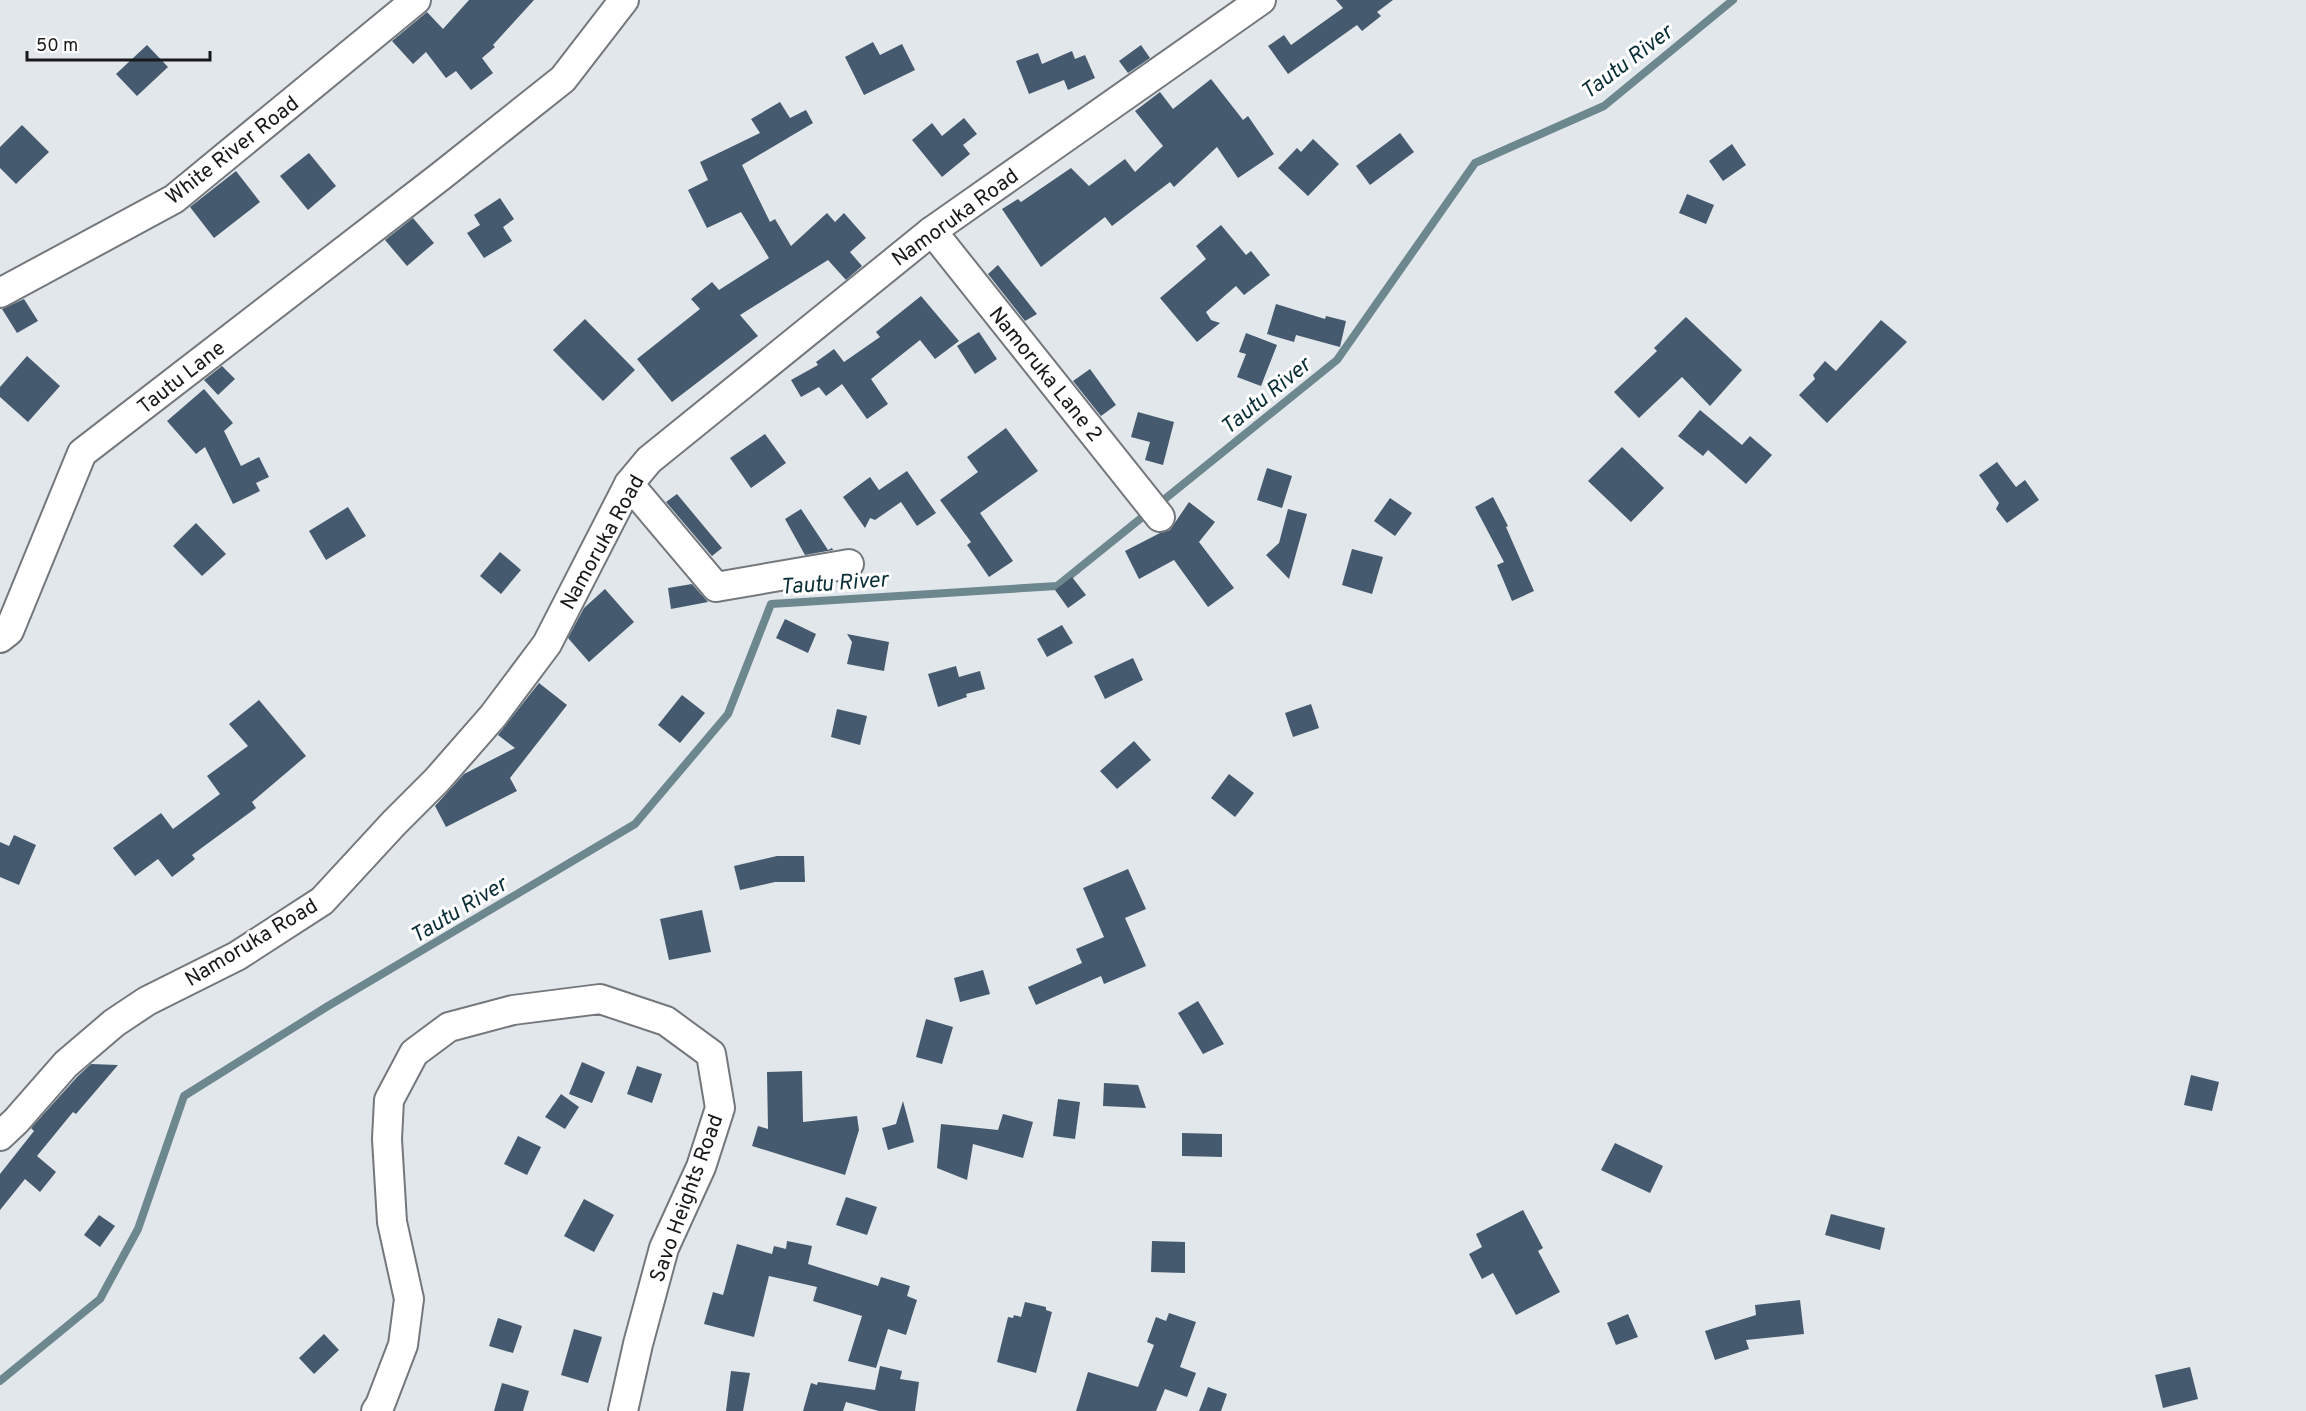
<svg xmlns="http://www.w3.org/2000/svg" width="2306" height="1411" viewBox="0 0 2306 1411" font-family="Overpass,sans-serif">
  <rect width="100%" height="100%" fill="#e2e7eb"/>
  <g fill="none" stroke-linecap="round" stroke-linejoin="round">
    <path stroke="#6d878e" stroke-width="8" d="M 0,1381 L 100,1299 L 138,1229 L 184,1096 L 328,1006 L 635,824 L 728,714 L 771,604 L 1057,586 L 1337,360 L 1475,163 L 1604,106 L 1733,0"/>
  </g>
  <g fill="#455a6e">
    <path d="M 469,0 L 534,0 L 493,45 L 495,47 L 482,58 L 493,73 L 471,90 L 456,71 L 446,78 L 426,52 L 413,64 L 392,41 L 427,12 L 443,29 Z"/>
    <path d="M 1336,0 L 1393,0 L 1377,12 L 1381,16 L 1362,31 L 1357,25 L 1288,74 L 1268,46 L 1284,35 L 1291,45 L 1343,8 Z"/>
    <path d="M 873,42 L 880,55 L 902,44 L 915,70 L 864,95 L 845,57 Z"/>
    <path d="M 147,45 L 168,67 L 137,96 L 116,74 Z"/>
    <path d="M 1141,45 L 1150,58 L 1128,73 L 1119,61 Z"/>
    <path d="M 1072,51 L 1075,59 L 1085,55 L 1095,78 L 1068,90 L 1064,80 L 1029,94 L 1016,61 L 1038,53 L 1042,64 Z"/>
    <path d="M 1211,79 L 1243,120 L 1248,116 L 1274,154 L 1238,178 L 1217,147 L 1174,187 L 1170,182 L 1112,226 L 1105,217 L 1041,267 L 1002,209 L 1018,199 L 1021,202 L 1071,168 L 1089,186 L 1125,159 L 1135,172 L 1163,146 L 1135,111 L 1160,92 L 1173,109 Z"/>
    <path d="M 780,102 L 790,118 L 806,110 L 813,123 L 742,165 L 770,222 L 775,219 L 791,246 L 827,213 L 835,222 L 844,213 L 866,238 L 850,252 L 862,266 L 846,280 L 828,260 L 740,315 L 758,336 L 672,402 L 637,359 L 700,309 L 691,299 L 712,282 L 719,290 L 769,258 L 741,212 L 707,228 L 688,190 L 708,180 L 700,162 L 760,133 L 751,119 Z"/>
    <path d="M 964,118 L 977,134 L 963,145 L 970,154 L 942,177 L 912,140 L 932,123 L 942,136 Z"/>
    <path d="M 22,125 L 49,152 L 16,184 L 0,168 L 0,147 Z"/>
    <path d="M 1400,133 L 1414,152 L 1370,185 L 1356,166 Z"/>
    <path d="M 1313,139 L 1339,164 L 1308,196 L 1278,168 L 1297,148 L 1301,152 Z"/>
    <path d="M 1732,144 L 1746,165 L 1723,181 L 1709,161 Z"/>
    <path d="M 309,153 L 336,186 L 308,210 L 280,176 Z"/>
    <path d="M 236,171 L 260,202 L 214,238 L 190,207 Z"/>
    <path d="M 1687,194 L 1714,205 L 1706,224 L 1679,213 Z"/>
    <path d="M 500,198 L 514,219 L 503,227 L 512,241 L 484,258 L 467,233 L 480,225 L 474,215 Z"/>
    <path d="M 413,218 L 434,243 L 407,266 L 385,240 Z"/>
    <path d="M 1221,225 L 1246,255 L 1251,251 L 1270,275 L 1244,295 L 1236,286 L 1206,312 L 1211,320 L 1220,323 L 1197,342 L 1160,298 L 1206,259 L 1196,246 Z"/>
    <path d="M 998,265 L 1037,314 L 1025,321 L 988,274 Z"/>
    <path d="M 921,296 L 959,341 L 935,359 L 920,340 L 871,379 L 888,404 L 867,419 L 842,384 L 826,396 L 819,387 L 801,397 L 791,380 L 818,365 L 816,362 L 834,349 L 844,362 L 880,337 L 876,332 Z"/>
    <path d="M 24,299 L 38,321 L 17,333 L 2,309 Z"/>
    <path d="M 1276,304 L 1325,319 L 1326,316 L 1346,321 L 1340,347 L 1296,335 L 1294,342 L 1267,334 Z"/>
    <path d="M 1686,317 L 1742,370 L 1710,406 L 1682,377 L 1639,418 L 1614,392 L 1657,351 L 1654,348 Z"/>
    <path d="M 585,319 L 635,370 L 603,401 L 553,350 Z"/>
    <path d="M 1881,320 L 1907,342 L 1827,423 L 1799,395 L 1815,379 L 1813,375 L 1825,361 L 1836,371 Z"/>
    <path d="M 979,332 L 997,359 L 975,374 L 957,346 Z"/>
    <path d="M 1246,333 L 1277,345 L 1261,386 L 1237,377 L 1246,354 L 1239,352 Z"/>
    <path d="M 27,356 L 60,386 L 28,422 L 0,397 L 0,387 Z"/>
    <path d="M 222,366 L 235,379 L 218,395 L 204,380 Z"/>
    <path d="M 1090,369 L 1116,405 L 1101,416 L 1073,381 Z"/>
    <path d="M 204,389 L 233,423 L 224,431 L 241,466 L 259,457 L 269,477 L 256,483 L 260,491 L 233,504 L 205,447 L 196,454 L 167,421 Z"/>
    <path d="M 1700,410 L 1742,445 L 1750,436 L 1772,455 L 1746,484 L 1708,450 L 1703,456 L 1678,436 Z"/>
    <path d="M 1138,412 L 1174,422 L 1163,465 L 1145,460 L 1150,442 L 1131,437 Z"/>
    <path d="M 1006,428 L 1038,471 L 980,513 L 1013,561 L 989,577 L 967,545 L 971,542 L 940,500 L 978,472 L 967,457 Z"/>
    <path d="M 765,434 L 786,463 L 751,488 L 730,458 Z"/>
    <path d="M 1622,447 L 1664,488 L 1631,522 L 1588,481 Z"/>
    <path d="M 1997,462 L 2016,487 L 2025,480 L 2039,500 L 2007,523 L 1996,509 L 1999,503 L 1979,475 Z"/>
    <path d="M 1267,468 L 1292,476 L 1282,508 L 1257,500 Z"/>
    <path d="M 907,471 L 936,513 L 917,526 L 901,502 L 875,520 L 870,518 L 865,528 L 843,497 L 870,477 L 879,490 Z"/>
    <path d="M 677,494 L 722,548 L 712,556 L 666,502 Z"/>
    <path d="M 1493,497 L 1508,526 L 1506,527 L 1534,591 L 1512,601 L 1497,565 L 1504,562 L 1475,507 Z"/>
    <path d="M 1390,498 L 1412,513 L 1395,536 L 1374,521 Z"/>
    <path d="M 1189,502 L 1215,522 L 1199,542 L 1234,588 L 1208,607 L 1174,560 L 1139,579 L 1125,551 L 1160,533 L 1170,530 Z"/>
    <path d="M 348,507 L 366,536 L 326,560 L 309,531 Z"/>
    <path d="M 801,509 L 828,550 L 832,548 L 833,550 L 805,555 L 785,519 Z"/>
    <path d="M 1288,509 L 1307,514 L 1289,579 L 1266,555 L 1279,543 Z"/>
    <path d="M 196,523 L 226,554 L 202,576 L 173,546 Z"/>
    <path d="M 1352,549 L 1383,557 L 1372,594 L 1342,585 Z"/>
    <path d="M 500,552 L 521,570 L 501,594 L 480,576 Z"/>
    <path d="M 1072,577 L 1086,595 L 1068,608 L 1055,590 Z"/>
    <path d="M 692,584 L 708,602 L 671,609 L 668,588 Z"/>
    <path d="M 605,589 L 634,622 L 589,662 L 568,638 L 584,608 Z"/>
    <path d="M 785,619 L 816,634 L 808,653 L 776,638 Z"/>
    <path d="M 1062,625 L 1073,643 L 1047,657 L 1037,639 Z"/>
    <path d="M 847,634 L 889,642 L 884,671 L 847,664 L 852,642 Z"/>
    <path d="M 1133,658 L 1143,680 L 1105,699 L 1094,676 Z"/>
    <path d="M 956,666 L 959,677 L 980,671 L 985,689 L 966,694 L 967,697 L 938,707 L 928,674 Z"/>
    <path d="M 539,683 L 567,705 L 510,778 L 517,791 L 446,827 L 435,806 L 464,774 L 515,748 L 498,735 Z"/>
    <path d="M 682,695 L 705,713 L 680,743 L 658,725 Z"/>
    <path d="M 259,700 L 306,756 L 252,802 L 256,808 L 192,855 L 195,859 L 172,877 L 158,859 L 135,876 L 113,848 L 161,813 L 173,829 L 220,794 L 207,776 L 248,746 L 229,724 Z"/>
    <path d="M 1311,704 L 1319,728 L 1293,737 L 1285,713 Z"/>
    <path d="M 837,709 L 867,716 L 860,745 L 831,737 Z"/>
    <path d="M 1134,741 L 1151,760 L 1117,789 L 1100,771 Z"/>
    <path d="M 1229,774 L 1254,793 L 1235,817 L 1211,798 Z"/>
    <path d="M 14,835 L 36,845 L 19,885 L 0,877 L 0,842 L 9,846 Z"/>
    <path d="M 777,856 L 804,856 L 805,882 L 775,882 L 740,890 L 734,866 Z"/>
    <path d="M 1128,869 L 1146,909 L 1125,918 L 1146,966 L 1104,984 L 1101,976 L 1036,1005 L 1028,987 L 1082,963 L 1076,949 L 1104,937 L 1083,888 Z"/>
    <path d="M 702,910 L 711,952 L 669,960 L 660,919 Z"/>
    <path d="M 983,970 L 990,994 L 960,1002 L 954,978 Z"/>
    <path d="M 1198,1001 L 1224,1044 L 1203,1054 L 1178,1013 Z"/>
    <path d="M 926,1019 L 953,1027 L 942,1064 L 916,1057 Z"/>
    <path d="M 582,1062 L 605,1072 L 592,1103 L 569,1094 Z"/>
    <path d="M 91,1064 L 118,1065 L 76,1114 L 73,1112 L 37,1156 L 56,1172 L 40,1192 L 25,1179 L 0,1210 L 0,1174 L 34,1131 L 31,1128 L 78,1076 Z"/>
    <path d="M 637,1066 L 662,1074 L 652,1103 L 627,1094 Z"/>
    <path d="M 802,1071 L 803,1122 L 857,1116 L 859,1130 L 845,1175 L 752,1146 L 758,1126 L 768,1129 L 767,1072 Z"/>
    <path d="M 2191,1075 L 2219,1082 L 2212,1111 L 2184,1105 Z"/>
    <path d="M 1104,1083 L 1138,1085 L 1146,1108 L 1103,1106 Z"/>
    <path d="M 561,1094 L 579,1107 L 565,1129 L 545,1117 Z"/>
    <path d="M 1058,1099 L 1080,1102 L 1075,1139 L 1053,1136 Z"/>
    <path d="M 903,1101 L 914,1142 L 888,1150 L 882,1128 L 896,1124 Z"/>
    <path d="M 1003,1114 L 1033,1122 L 1023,1158 L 973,1144 L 967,1180 L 937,1168 L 941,1124 L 998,1130 Z"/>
    <path d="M 1182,1133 L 1222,1134 L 1222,1157 L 1182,1156 Z"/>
    <path d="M 518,1136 L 541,1147 L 527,1175 L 504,1164 Z"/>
    <path d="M 1615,1143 L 1663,1166 L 1650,1193 L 1601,1170 Z"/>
    <path d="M 846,1197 L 877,1207 L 867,1235 L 836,1225 Z"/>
    <path d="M 584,1199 L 614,1215 L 594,1252 L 564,1236 Z"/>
    <path d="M 1523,1210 L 1543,1248 L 1538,1251 L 1560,1292 L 1516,1315 L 1493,1273 L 1482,1279 L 1469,1254 L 1482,1247 L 1476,1234 Z"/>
    <path d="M 1831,1214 L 1885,1228 L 1880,1250 L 1825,1235 Z"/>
    <path d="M 99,1215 L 115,1226 L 100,1247 L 84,1235 Z"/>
    <path d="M 787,1241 L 812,1246 L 808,1264 L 878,1286 L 881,1277 L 910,1286 L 907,1296 L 917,1300 L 906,1335 L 888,1329 L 876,1368 L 848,1361 L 862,1316 L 813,1301 L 817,1287 L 769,1276 L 754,1337 L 704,1324 L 713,1292 L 723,1295 L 737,1244 L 772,1254 L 774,1246 L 786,1249 Z"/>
    <path d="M 1152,1241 L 1185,1242 L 1185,1273 L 1151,1272 Z"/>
    <path d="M 1800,1300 L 1804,1334 L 1746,1340 L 1749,1349 L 1715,1360 L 1705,1331 L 1756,1315 L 1755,1305 Z"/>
    <path d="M 1025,1302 L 1046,1307 L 1046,1310 L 1052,1312 L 1036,1373 L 997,1362 L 1008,1317 L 1013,1318 L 1014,1315 L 1021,1317 Z"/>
    <path d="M 1169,1313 L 1196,1322 L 1180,1367 L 1196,1373 L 1187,1397 L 1165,1389 L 1156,1411 L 1076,1411 L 1088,1372 L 1138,1387 L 1154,1345 L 1147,1342 L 1156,1317 L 1166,1321 Z"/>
    <path d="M 1628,1314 L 1638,1337 L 1616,1345 L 1607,1323 Z"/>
    <path d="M 498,1318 L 522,1326 L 513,1353 L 489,1346 Z"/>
    <path d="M 574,1329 L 602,1337 L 588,1383 L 561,1375 Z"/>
    <path d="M 324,1334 L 339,1350 L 314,1374 L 299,1358 Z"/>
    <path d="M 880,1366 L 902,1371 L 900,1379 L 919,1382 L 915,1411 L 879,1411 L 846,1402 L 843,1411 L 803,1411 L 811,1383 L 817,1385 L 818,1382 L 875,1390 Z"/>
    <path d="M 2190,1367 L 2198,1399 L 2163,1408 L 2155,1375 Z"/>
    <path d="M 731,1371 L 750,1373 L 743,1411 L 726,1411 Z"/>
    <path d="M 502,1383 L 529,1391 L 523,1411 L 494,1411 Z"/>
    <path d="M 1208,1387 L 1227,1394 L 1221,1411 L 1199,1411 Z"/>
  </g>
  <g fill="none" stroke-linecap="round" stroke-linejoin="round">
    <g stroke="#74787c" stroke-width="32">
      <g id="minor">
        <path d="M 932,231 L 1160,517"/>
        <path d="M 0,293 L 174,199 L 416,0"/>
        <path d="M 629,484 L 716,587 L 849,564"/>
        <path d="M 0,638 L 9,631 L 82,453 L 441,176 L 563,79 L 624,0"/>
        <path d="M 0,1136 L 16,1121 L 66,1064 L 114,1023 L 147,1001 L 237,956 L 322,901 L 394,823 L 437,780 L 493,716 L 547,644 L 629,484 L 649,460 L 932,231 L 1261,0"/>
        <path d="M 376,1411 L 380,1405 L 403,1345 L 409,1299 L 392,1222 L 387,1139 L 389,1100 L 414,1053 L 449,1027 L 513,1010 L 600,999 L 666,1021 L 711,1054 L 720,1108 L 701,1167 L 664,1248 L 638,1344 L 623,1411"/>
      </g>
    </g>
    <use href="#minor" stroke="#fff" stroke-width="28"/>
  </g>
  <g text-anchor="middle" stroke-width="6" stroke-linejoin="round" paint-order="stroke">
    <g font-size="21" fill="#18191b" stroke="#fff">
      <text transform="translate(232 150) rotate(-38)" y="7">White River Road</text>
      <text transform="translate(955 217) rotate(-36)" y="7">Namoruka Road</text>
      <text transform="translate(1046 374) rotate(51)" y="7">Namoruka Lane 2</text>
      <text transform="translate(181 377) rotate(-38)" y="7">Tautu Lane</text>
      <text transform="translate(602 542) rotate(-61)" y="7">Namoruka Road</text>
      <text transform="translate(251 942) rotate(-31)" y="7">Namoruka Road</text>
      <text transform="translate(686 1198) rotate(-70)" y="7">Savo Heights Road</text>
    </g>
    <g font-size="22" font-style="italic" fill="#092e36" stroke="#fff">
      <text transform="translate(1626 61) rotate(-37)" y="8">Tautu River</text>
      <text transform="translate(1265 395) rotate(-39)" y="8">Tautu River</text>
      <text transform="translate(834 582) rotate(-4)" y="8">Tautu River</text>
      <text transform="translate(458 909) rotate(-31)" y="8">Tautu River</text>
    </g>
  </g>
  <path d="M27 51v9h183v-9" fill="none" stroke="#18191b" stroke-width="3"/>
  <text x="36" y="51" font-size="18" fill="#18191b" stroke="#ffffff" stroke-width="4.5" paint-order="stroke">50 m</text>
</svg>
